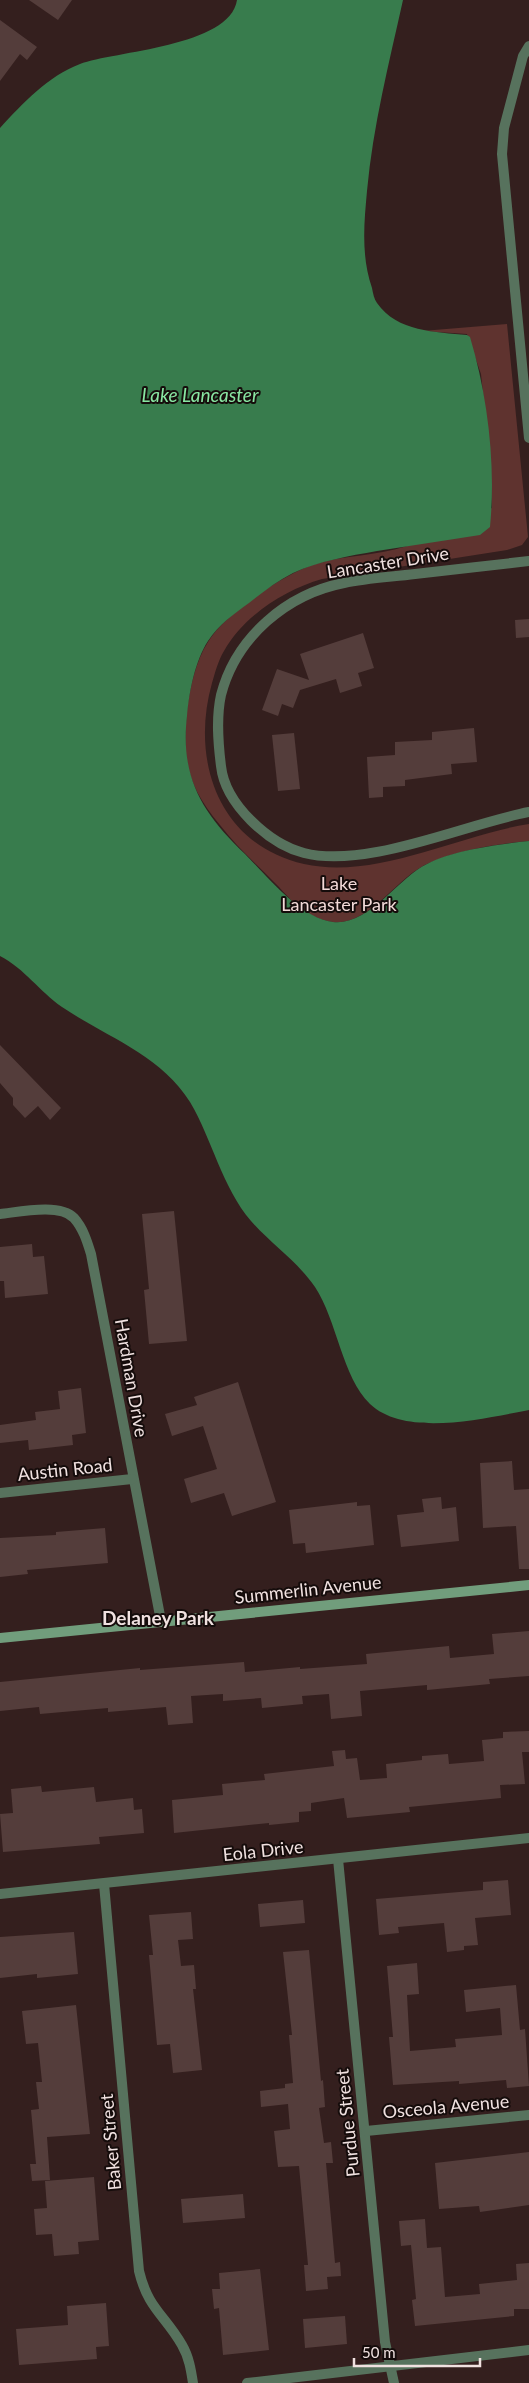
<svg xmlns="http://www.w3.org/2000/svg" width="529" height="2383" viewBox="0 0 529 2383" font-family="Lato,sans-serif">
  <rect width="100%" height="100%" fill="#341f1e"/>
  <path fill="#5f332f" d="M 507,324 L 528,537 L 522,545 L 507,550 L 322,579 C 284,590 244,616 224,651 C 218,661 215,673 212,683 C 190,761 219,845 304,864 C 376,880 458,835 529,824 L 529,841 C 496,844 460,850 429,863 C 397,876 370,926 333,922 C 325,921 314,917 307,913 C 295,906 285,893 275,883 C 256,864 236,846 220,825 C 187,785 182,761 187,710 C 190,688 196,660 208,642 C 224,614 284,574 315,564 C 344,555 377,556 407,546 C 436,537 464,520 492,508 L 490,459 L 481,374 L 467,334 L 422,331 Z"/>
  <path fill="#387c4d" d="M 237,0 L 403,0 C 389,63 373,126 367,191 C 364,224 361,256 372,288 C 373,293 374,299 377,303 C 397,332 436,332 467,335 L 470,337 C 488,397 496,465 490,527 L 480,535 C 446,540 411,546 377,551 C 349,556 319,561 293,573 C 277,581 263,592 249,603 C 234,614 219,624 208,641 C 195,661 189,692 187,716 C 180,777 202,813 245,854 C 267,876 301,919 333,922 C 369,926 398,878 427,864 C 453,850 500,844 529,841 L 529,1410 C 485,1418 406,1438 370,1404 C 342,1377 337,1320 315,1287 C 297,1261 271,1244 251,1221 C 222,1187 212,1139 190,1102 C 160,1054 106,1037 62,1007 C 39,991 25,969 0,956 L 0,128 C 23,103 48,76 80,64 C 114,51 230,47 237,0 Z"/>
  <g fill="#543d3b">
    <path d="M 29,0 L 72,0 L 58,20 Z"/>
    <path d="M 0,20 L 37,47 L 27,60 L 20,54 L 0,81 Z"/>
    <path d="M 529,619 L 529,637 L 516,638 L 515,620 Z"/>
    <path d="M 363,633 L 374,668 L 358,673 L 362,686 L 340,693 L 336,679 L 300,690 L 293,708 L 282,704 L 278,716 L 262,710 L 277,669 L 309,680 L 300,654 Z"/>
    <path d="M 474,728 L 477,762 L 451,764 L 452,774 L 405,780 L 405,786 L 383,787 L 383,797 L 369,798 L 367,757 L 395,755 L 395,742 L 432,740 L 432,732 Z"/>
    <path d="M 294,733 L 300,789 L 278,791 L 272,735 Z"/>
    <path d="M 0,1045 L 61,1108 L 50,1120 L 38,1106 L 25,1118 L 13,1105 L 13,1098 L 0,1083 Z"/>
    <path d="M 174,1211 L 187,1341 L 149,1344 L 144,1290 L 149,1289 L 142,1214 Z"/>
    <path d="M 32,1244 L 33,1257 L 44,1256 L 48,1294 L 5,1298 L 4,1281 L 0,1281 L 0,1247 Z"/>
    <path d="M 238,1382 L 276,1502 L 232,1516 L 224,1493 L 191,1503 L 184,1479 L 217,1469 L 203,1426 L 172,1436 L 165,1414 L 197,1405 L 194,1397 Z"/>
    <path d="M 81,1388 L 86,1433 L 72,1435 L 73,1445 L 29,1450 L 28,1440 L 0,1443 L 0,1425 L 36,1420 L 35,1412 L 60,1409 L 58,1391 Z"/>
    <path d="M 512,1461 L 514,1490 L 529,1489 L 529,1569 L 519,1569 L 516,1526 L 483,1528 L 480,1463 Z"/>
    <path d="M 441,1497 L 442,1509 L 456,1507 L 459,1541 L 401,1547 L 397,1515 L 424,1512 L 422,1499 Z"/>
    <path d="M 357,1502 L 357,1506 L 370,1505 L 374,1545 L 306,1553 L 305,1543 L 293,1544 L 289,1510 Z"/>
    <path d="M 105,1528 L 108,1563 L 27,1570 L 28,1574 L 0,1577 L 0,1538 L 56,1535 L 56,1532 Z"/>
    <path d="M 529,1631 L 529,1676 L 489,1679 L 490,1684 L 427,1690 L 427,1685 L 360,1691 L 362,1716 L 331,1719 L 329,1694 L 302,1696 L 303,1704 L 262,1708 L 261,1698 L 223,1701 L 223,1694 L 191,1696 L 193,1723 L 168,1725 L 166,1707 L 108,1712 L 108,1708 L 40,1714 L 39,1707 L 0,1711 L 0,1682 L 140,1668 L 140,1670 L 244,1662 L 245,1672 L 300,1667 L 300,1669 L 367,1664 L 366,1654 L 449,1646 L 450,1658 L 494,1654 L 492,1634 Z"/>
    <path d="M 529,1731 L 529,1752 L 522,1752 L 525,1784 L 500,1785 L 501,1798 L 409,1807 L 410,1812 L 347,1818 L 344,1798 L 311,1803 L 311,1811 L 299,1812 L 299,1822 L 269,1825 L 269,1823 L 174,1833 L 172,1800 L 223,1795 L 222,1784 L 265,1780 L 264,1774 L 334,1766 L 332,1751 L 345,1750 L 346,1759 L 357,1758 L 360,1780 L 387,1778 L 386,1764 L 422,1760 L 422,1756 L 448,1754 L 449,1764 L 484,1761 L 482,1740 L 503,1738 L 503,1732 Z"/>
    <path d="M 41,1786 L 42,1792 L 94,1787 L 96,1802 L 133,1798 L 134,1810 L 142,1809 L 144,1833 L 99,1837 L 100,1844 L 3,1852 L 0,1814 L 13,1813 L 11,1789 Z"/>
    <path d="M 508,1880 L 511,1915 L 475,1918 L 478,1945 L 464,1946 L 464,1950 L 447,1952 L 444,1923 L 398,1927 L 399,1933 L 379,1935 L 376,1899 L 483,1890 L 483,1882 Z"/>
    <path d="M 303,1900 L 305,1923 L 260,1927 L 258,1904 Z"/>
    <path d="M 191,1912 L 193,1939 L 178,1940 L 181,1966 L 194,1965 L 196,1989 L 193,1989 L 202,2070 L 173,2073 L 170,2044 L 157,2045 L 149,1955 L 153,1955 L 149,1915 Z"/>
    <path d="M 74,1932 L 78,1974 L 37,1978 L 37,1974 L 0,1978 L 0,1937 Z"/>
    <path d="M 309,1950 L 321,2081 L 323,2080 L 325,2107 L 319,2108 L 324,2143 L 331,2142 L 333,2163 L 326,2163 L 335,2263 L 340,2262 L 341,2276 L 327,2277 L 328,2289 L 306,2291 L 304,2265 L 308,2265 L 299,2166 L 278,2167 L 274,2131 L 290,2129 L 288,2104 L 261,2107 L 260,2091 L 285,2088 L 285,2084 L 293,2083 L 289,2035 L 292,2035 L 283,1952 Z"/>
    <path d="M 417,1963 L 419,1994 L 407,1995 L 410,2051 L 456,2047 L 455,2039 L 502,2035 L 500,2008 L 466,2012 L 464,1990 L 516,1985 L 520,2030 L 525,2029 L 529,2086 L 507,2088 L 506,2080 L 459,2084 L 459,2081 L 393,2085 L 389,2037 L 393,2037 L 387,1966 Z"/>
    <path d="M 76,2005 L 90,2134 L 47,2137 L 50,2180 L 32,2181 L 30,2164 L 36,2164 L 31,2110 L 39,2109 L 36,2082 L 42,2082 L 38,2043 L 26,2044 L 22,2011 Z"/>
    <path d="M 529,2152 L 529,2205 L 480,2212 L 479,2206 L 439,2209 L 435,2163 Z"/>
    <path d="M 94,2177 L 99,2240 L 78,2242 L 79,2254 L 54,2256 L 52,2234 L 36,2235 L 34,2209 L 47,2208 L 45,2181 Z"/>
    <path d="M 243,2194 L 245,2218 L 183,2223 L 181,2199 Z"/>
    <path d="M 425,2219 L 427,2248 L 441,2247 L 445,2297 L 480,2294 L 479,2284 L 517,2280 L 516,2264 L 529,2263 L 529,2309 L 514,2309 L 514,2316 L 415,2326 L 412,2300 L 416,2299 L 411,2245 L 401,2246 L 399,2221 Z"/>
    <path d="M 260,2269 L 269,2350 L 223,2355 L 219,2308 L 214,2309 L 212,2289 L 220,2289 L 219,2273 Z"/>
    <path d="M 106,2303 L 109,2346 L 96,2347 L 97,2359 L 19,2365 L 16,2329 L 68,2325 L 67,2306 Z"/>
    <path d="M 345,2316 L 347,2344 L 305,2348 L 303,2319 Z"/>
  </g>
  <g fill="none" stroke-linecap="round" stroke-linejoin="round">
    <g stroke="#57725d" stroke-width="10">
      <path d="M 529,46 L 523,56 L 504,128 L 502,154 L 529,438"/>
      <path d="M 529,561 C 491,565 453,570 415,574 C 391,577 367,578 344,583 C 287,594 236,637 221,695 C 216,718 218,742 221,766 C 225,804 269,844 304,853 C 367,869 465,824 529,812"/>
      <path d="M 0,1214 C 19,1212 60,1203 74,1218 C 83,1228 87,1241 91,1254 L 161,1621"/>
      <path d="M 0,1493 L 132,1479"/>
      <path d="M 338,1859 L 385,2342 L 394,2383"/>
      <path d="M 104,1884 L 139,2271 C 148,2309 165,2315 182,2345 C 189,2357 191,2370 193,2383"/>
      <path d="M 0,1894 L 529,1838"/>
      <path d="M 366,2131 L 529,2115"/>
      <path d="M 247,2383 L 529,2350"/>
    </g>
    <path stroke="#719d7c" stroke-width="10" d="M 0,1638 L 529,1585"/>
  </g>
  <g text-anchor="middle" stroke-width="4" stroke-linejoin="round" paint-order="stroke">
    <g font-size="18" fill="#f0e1e0" stroke="#150c0b">
      <text transform="translate(388 563) rotate(-9)" y="6">Lancaster Drive</text>
      <text transform="translate(131 1378) rotate(80)" y="6">Hardman Drive</text>
      <text transform="translate(65 1470) rotate(-6)" y="6">Austin Road</text>
      <text transform="translate(308 1590) rotate(-6)" y="6">Summerlin Avenue</text>
      <text transform="translate(263 1851) rotate(-6)" y="6">Eola Drive</text>
      <text transform="translate(446 2107) rotate(-5)" y="6">Osceola Avenue</text>
      <text transform="translate(348 2123) rotate(-96)" y="6">Purdue Street</text>
      <text transform="translate(111 2142) rotate(-95)" y="6">Baker Street</text>
    </g>
    <g font-size="18" fill="#f2dad8" stroke="#150c0b">
      <text x="339" y="890">Lake<tspan x="339" dy="21">Lancaster Park</tspan></text>
    </g>
    <g font-size="19" font-style="italic" fill="#89e6a2" stroke="#150c0b">
      <text x="200" y="402">Lake Lancaster</text>
    </g>
    <g font-size="19" font-weight="bold" fill="#f0e1e0" stroke="#150c0b">
      <text x="158" y="1625">Delaney Park</text>
    </g>
  </g>
  <path d="M354 2358v8h126v-8" fill="none" stroke="#f0e1e0" stroke-width="2.5"/>
  <text x="362" y="2358" font-size="15" fill="#f0e1e0" stroke="#150c0b" stroke-width="4" paint-order="stroke">50 m</text>
</svg>
